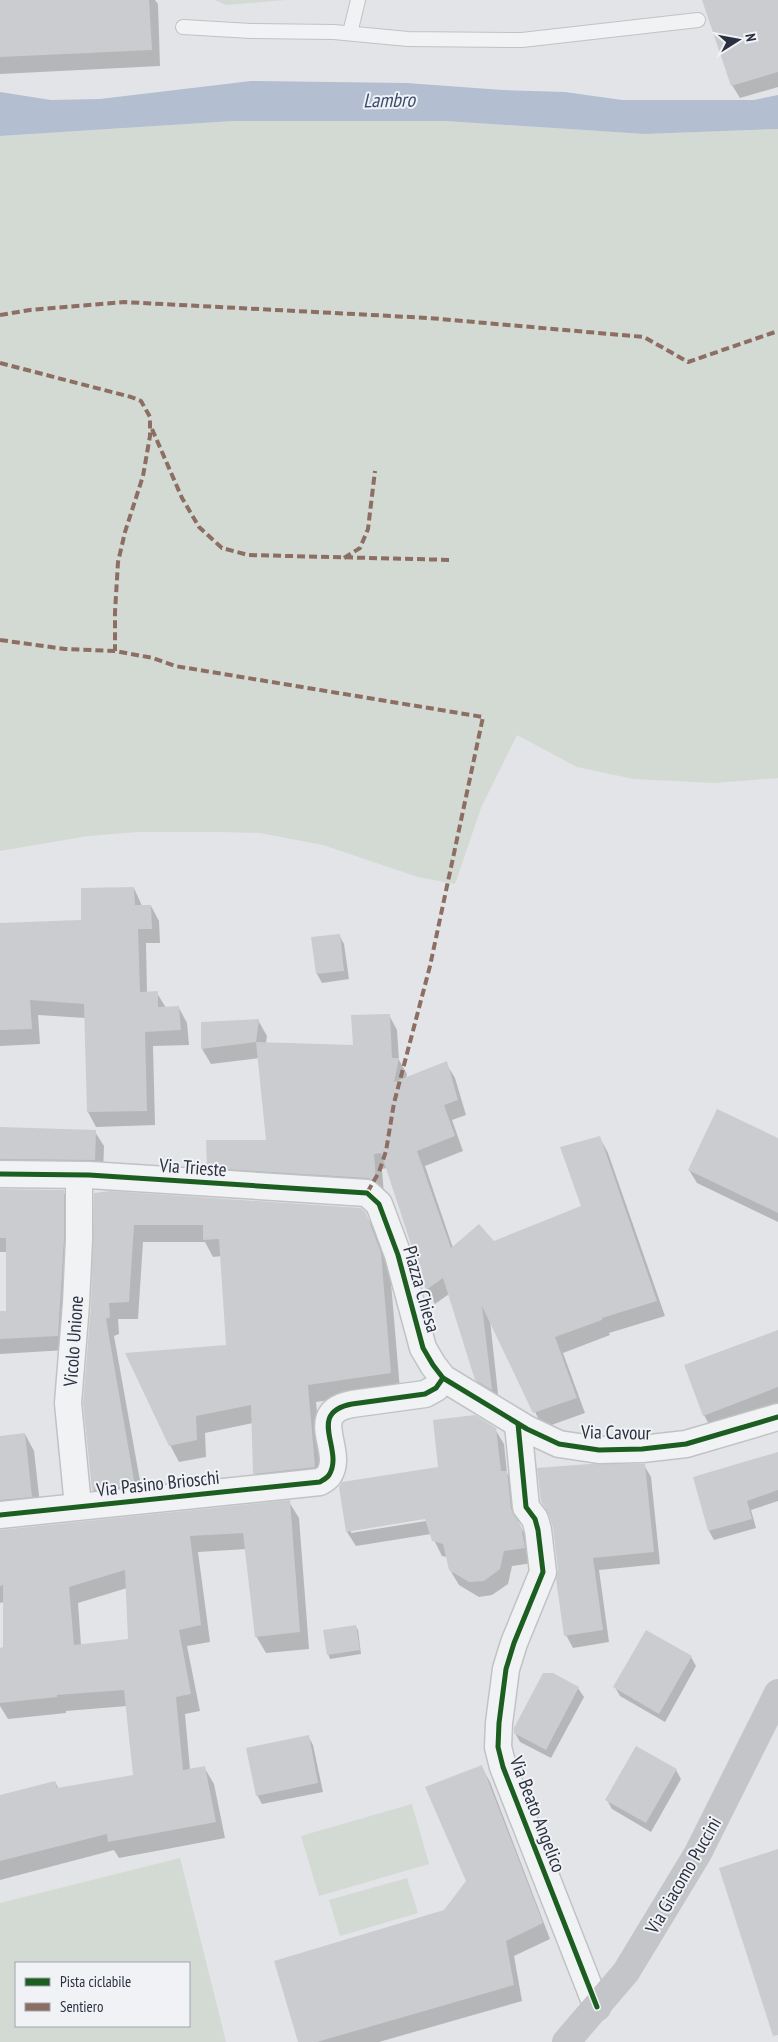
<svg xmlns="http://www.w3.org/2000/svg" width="778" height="2042" viewBox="0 0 778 2042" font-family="'PT Sans Narrow',sans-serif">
  <rect width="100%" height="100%" fill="#e3e4e7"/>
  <g fill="#d2dad3" fill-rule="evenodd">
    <path d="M 215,0 L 286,0 L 226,5 Z"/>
    <path d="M 233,121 L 445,121 L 645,134 L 778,129 L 778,778 L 714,783 L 634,779 L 577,767 L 517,735 L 481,808 L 455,884 L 418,877 L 323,845 L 260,833 L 222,832 L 138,832 L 88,836 L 0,851 L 0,136 Z"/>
    <path d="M 412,1804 L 429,1864 L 319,1896 L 301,1836 Z"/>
    <path d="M 180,1858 L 226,2042 L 0,2042 L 0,1903 ZM 16,1963 L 189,1963 L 189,2026 L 16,2026 Z"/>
    <path d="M 407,1878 L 418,1913 L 340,1936 L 329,1900 Z"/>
  </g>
  <path fill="#b3bed0" d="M 251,81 L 407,83 L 502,90 L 565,92 L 622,100 L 754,100 L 778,95 L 778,129 L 645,134 L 445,121 L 233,121 L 0,136 L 0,92 L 51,100 L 100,99 Z"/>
  <g fill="#0003" fill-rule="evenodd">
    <path d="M 0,0 L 155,0 L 158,4 L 160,66 L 0,74 Z"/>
    <path d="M 703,0 L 778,0 L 778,87 L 740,98 L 732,85 Z"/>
    <path d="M 134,888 L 142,906 L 151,906 L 159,921 L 160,943 L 146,943 L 147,993 L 157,993 L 166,1008 L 179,1008 L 187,1023 L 189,1045 L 153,1046 L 155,1125 L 96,1127 L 88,1112 L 85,1018 L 38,1015 L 40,1044 L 0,1046 L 0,924 L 83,921 Z"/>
    <path d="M 339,935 L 344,944 L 349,979 L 322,983 L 317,974 L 313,939 Z"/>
    <path d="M 389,1015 L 397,1030 L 399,1060 L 407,1074 L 406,1079 L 446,1063 L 455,1078 L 466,1115 L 452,1120 L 463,1151 L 425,1166 L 453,1248 L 494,1243 L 583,1207 L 600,1138 L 608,1153 L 665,1316 L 609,1333 L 610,1335 L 563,1353 L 585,1413 L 543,1428 L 490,1320 L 499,1403 L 485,1395 L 476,1379 L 449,1294 L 435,1304 L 427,1290 L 387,1168 L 382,1169 L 384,1195 L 217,1182 L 208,1167 L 267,1141 L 259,1058 L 211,1064 L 202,1049 L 258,1020 L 267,1036 L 266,1043 L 354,1046 Z"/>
    <path d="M 0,1128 L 95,1132 L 104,1146 L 103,1175 L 0,1176 Z"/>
    <path d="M 778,1139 L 778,1222 L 697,1183 L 689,1170 Z"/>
    <path d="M 0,1190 L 63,1191 L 72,1206 L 66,1350 L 0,1354 L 0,1312 L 7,1312 L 7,1252 L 0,1252 Z"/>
    <path d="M 95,1194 L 365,1213 L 375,1231 L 390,1271 L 400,1390 L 316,1402 L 324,1484 L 264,1490 L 255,1473 L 253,1423 L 205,1433 L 206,1457 L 179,1462 L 170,1445 L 228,1346 L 222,1256 L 213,1257 L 205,1242 L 143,1242 L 138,1319 L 118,1319 L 119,1334 L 114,1336 L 144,1503 L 102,1507 L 93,1490 L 84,1403 L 92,1305 Z"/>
    <path d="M 778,1331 L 778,1403 L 711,1428 L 704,1415 Z"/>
    <path d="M 495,1429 L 504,1444 L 507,1473 L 515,1487 L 519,1524 L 529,1542 L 533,1563 L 512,1566 L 508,1584 L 492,1595 L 479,1597 L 459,1585 L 450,1570 L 447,1557 L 442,1556 L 431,1534 L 356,1546 L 347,1532 ZM 431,1517 L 432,1520 L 351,1533 L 351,1530 Z"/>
    <path d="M 25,1434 L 34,1451 L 41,1513 L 0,1520 L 0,1437 Z"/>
    <path d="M 778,1453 L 778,1501 L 751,1510 L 756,1528 L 714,1540 L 709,1531 L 695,1478 Z"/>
    <path d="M 644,1465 L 651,1477 L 660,1564 L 599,1570 L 609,1642 L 573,1648 L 566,1635 L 554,1528 Z"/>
    <path d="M 289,1502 L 299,1518 L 309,1649 L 266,1653 L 256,1636 L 246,1549 L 198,1552 L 210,1642 L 187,1646 L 200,1711 L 185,1714 L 190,1770 L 204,1767 L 214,1784 L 225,1838 L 119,1858 L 114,1850 L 0,1880 L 0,1797 L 55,1782 L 59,1789 L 134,1776 L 127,1706 L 66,1711 L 66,1713 L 8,1719 L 0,1706 L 0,1650 L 4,1648 L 4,1602 L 0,1603 L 0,1531 ZM 127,1588 L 130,1640 L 81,1645 L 78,1603 Z"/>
    <path d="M 355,1626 L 358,1630 L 361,1654 L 330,1659 L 328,1654 Z"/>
    <path d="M 691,1657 L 696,1666 L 665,1722 L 620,1696 L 615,1687 Z"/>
    <path d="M 578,1688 L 584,1697 L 551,1758 L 520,1742 L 515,1733 Z"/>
    <path d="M 308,1736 L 313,1745 L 323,1792 L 262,1804 L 257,1795 Z"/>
    <path d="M 481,1766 L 490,1782 L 550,1939 L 514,1956 L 522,2001 L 379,2042 L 299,2042 L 445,1911 L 467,1881 Z"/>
    <path d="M 676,1770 L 681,1779 L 651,1832 L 612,1809 L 607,1800 Z"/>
  </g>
  <g fill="#cbcccf" fill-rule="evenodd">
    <path d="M 0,0 L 149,0 L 152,50 L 0,57 Z"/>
    <path d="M 702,0 L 778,0 L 778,72 L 731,86 Z"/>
    <path d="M 134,887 L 135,905 L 151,905 L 152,929 L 138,929 L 140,992 L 158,991 L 158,1007 L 179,1006 L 181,1030 L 145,1032 L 147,1111 L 87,1112 L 84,1004 L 30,1000 L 32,1029 L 0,1030 L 0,923 L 81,920 L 81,888 Z"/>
    <path d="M 340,934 L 344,971 L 316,974 L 311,937 Z"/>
    <path d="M 390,1014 L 392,1058 L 399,1058 L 394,1082 L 447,1061 L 458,1100 L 444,1105 L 455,1136 L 417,1151 L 451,1248 L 479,1224 L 494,1241 L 581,1206 L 560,1147 L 600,1136 L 657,1301 L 602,1318 L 602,1320 L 555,1337 L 577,1398 L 533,1413 L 482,1306 L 492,1390 L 475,1380 L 443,1278 L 426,1290 L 381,1153 L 374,1154 L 376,1181 L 368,1178 L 207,1168 L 206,1140 L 266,1140 L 256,1042 L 353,1045 L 351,1015 Z"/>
    <path d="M 259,1019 L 256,1042 L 201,1049 L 201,1022 Z"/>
    <path d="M 717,1109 L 778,1138 L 778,1213 L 688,1170 Z"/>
    <path d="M 0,1127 L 96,1130 L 95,1160 L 0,1159 Z"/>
    <path d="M 0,1189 L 64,1190 L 64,1239 L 58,1336 L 0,1339 L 0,1311 L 6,1311 L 6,1238 L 0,1238 Z"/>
    <path d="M 110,1191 L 361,1208 L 366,1213 L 381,1253 L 391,1373 L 308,1385 L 315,1467 L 253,1474 L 251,1405 L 196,1416 L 197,1440 L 169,1446 L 125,1353 L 226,1345 L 219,1239 L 203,1240 L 203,1225 L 134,1225 L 129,1302 L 109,1303 L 110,1317 L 106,1319 L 135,1486 L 92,1490 L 83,1403 L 91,1305 L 94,1193 Z"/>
    <path d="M 778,1330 L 778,1387 L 703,1416 L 684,1365 Z"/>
    <path d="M 475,1415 L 496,1428 L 501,1471 L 507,1471 L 511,1509 L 521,1526 L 525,1548 L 504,1551 L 500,1569 L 484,1581 L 469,1582 L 449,1570 L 443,1544 L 432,1541 L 425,1519 L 346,1532 L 339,1487 L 342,1482 L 438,1467 L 433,1420 Z"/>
    <path d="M 25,1433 L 32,1497 L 0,1500 L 0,1436 Z"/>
    <path d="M 778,1452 L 778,1490 L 747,1501 L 752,1519 L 708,1531 L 693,1477 Z"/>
    <path d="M 589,1464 L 645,1464 L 654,1552 L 593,1558 L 603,1630 L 564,1636 L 556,1579 L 558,1570 L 553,1528 L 549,1515 L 541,1501 L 537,1468 Z"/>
    <path d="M 290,1500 L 300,1632 L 255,1637 L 243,1533 L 190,1536 L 201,1625 L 179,1630 L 191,1694 L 176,1697 L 183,1770 L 205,1766 L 216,1822 L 108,1842 L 107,1834 L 0,1861 L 0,1795 L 55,1781 L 57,1788 L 133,1775 L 124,1690 L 57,1695 L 57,1697 L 0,1703 L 0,1648 L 3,1647 L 3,1585 L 0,1586 L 0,1530 ZM 125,1570 L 128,1639 L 74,1645 L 69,1587 Z"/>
    <path d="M 356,1625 L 360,1650 L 327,1655 L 323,1630 Z"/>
    <path d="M 646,1630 L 692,1656 L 659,1714 L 613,1687 Z"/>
    <path d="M 543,1673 L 553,1673 L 579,1687 L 546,1750 L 514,1733 L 514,1728 Z"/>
    <path d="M 309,1735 L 318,1783 L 256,1796 L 246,1748 Z"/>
    <path d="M 636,1746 L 677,1769 L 646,1823 L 605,1800 Z"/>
    <path d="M 482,1765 L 543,1923 L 506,1941 L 514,1985 L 317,2042 L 298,2042 L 274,1961 L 444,1910 L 466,1881 L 425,1787 Z"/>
    <path d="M 778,1849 L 778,2035 L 773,2036 L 719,1868 Z"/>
  </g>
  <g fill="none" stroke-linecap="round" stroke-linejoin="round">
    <g stroke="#c1c2c5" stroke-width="16">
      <g id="lane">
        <path d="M 183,27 L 251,31 L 334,32 L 408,39 L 522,40 L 698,20"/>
        <path d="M 350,33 L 358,0"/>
      </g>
    </g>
    <g stroke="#c1c2c5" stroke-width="29">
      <g id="street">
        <path d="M 0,1174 L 89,1175 L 367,1193 L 379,1204 L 398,1255 L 423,1348 L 433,1365 L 443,1378 L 527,1429 L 559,1444 L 599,1450 L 642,1449 L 686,1444 L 778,1417"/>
        <path d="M 518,1424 L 526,1507 L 535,1519 L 538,1530 L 543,1572 L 514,1643 L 506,1669 L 499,1723 L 498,1747 L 503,1767 L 597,2007"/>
        <path d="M 78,1506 L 68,1403 L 76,1304 L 79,1239 L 79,1175"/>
        <path d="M 0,1515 L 320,1482 C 323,1480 327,1478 329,1475 C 345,1450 305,1413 352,1404 L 425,1394 L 436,1388 L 443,1378"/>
      </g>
    </g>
    <use href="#lane" stroke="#f1f2f4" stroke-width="14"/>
    <use href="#street" stroke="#f1f2f4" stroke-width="26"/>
    <path stroke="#c3c5c8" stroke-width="28" d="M 566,2042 L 626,1972 L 698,1853 L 778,1693"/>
    <g stroke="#8d6e63" stroke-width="4" stroke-dasharray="8 4" stroke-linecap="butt">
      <path d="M 0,315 L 30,310 L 124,302 L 429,318 L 644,337 L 688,362 L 778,331"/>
      <path d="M 0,363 L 131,397 L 141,401 L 150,417 L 150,436 L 143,476 L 125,532 L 118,562 L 115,612 L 115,651"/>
      <path d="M 152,429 L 182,498 L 199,527 L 222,548 L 248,555 L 453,560"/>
      <path d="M 344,558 L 360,548 L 368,529 L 375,471"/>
      <path d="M 0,640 L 65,649 L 115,651 L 153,658 L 175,666 L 483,717 L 430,966 L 394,1103 L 386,1151 L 379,1172 L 367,1193"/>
    </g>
    <g stroke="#f0f2f6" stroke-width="8">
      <g id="cycleway">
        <path d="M 0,1174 L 89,1175 L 367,1193 L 379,1204 L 398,1255 L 423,1348 L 433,1365 L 443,1378 L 527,1429 L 559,1444 L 599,1450 L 642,1449 L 686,1444 L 778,1417"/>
        <path d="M 518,1424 L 526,1507 L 535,1519 L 538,1530 L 543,1572 L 514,1643 L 506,1669 L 499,1723 L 498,1747 L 503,1767 L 597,2007"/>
        <path d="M 0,1515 L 320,1482 C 323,1480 327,1478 329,1475 C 345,1450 305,1413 352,1404 L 425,1394 L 436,1388 L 443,1378"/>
      </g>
    </g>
    <use href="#cycleway" stroke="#1b5e20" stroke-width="5"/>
  </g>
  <g text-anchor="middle" stroke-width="4" stroke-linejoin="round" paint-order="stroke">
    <g font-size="19" fill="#2a303f" stroke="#f0f2f6">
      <text transform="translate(193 1167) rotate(4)" y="7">Via Trieste</text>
      <text transform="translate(422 1289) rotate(74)" y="7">Piazza Chiesa</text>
      <text transform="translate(73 1341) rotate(-86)" y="7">Vicolo Unione</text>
      <text transform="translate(616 1432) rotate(1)" y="7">Via Cavour</text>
      <text transform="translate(158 1483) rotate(-6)" y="7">Via Pasino Brioschi</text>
      <text transform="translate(538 1814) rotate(69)" y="7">Via Beato Angelico</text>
      <text transform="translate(683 1875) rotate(-60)" y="7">Via Giacomo Puccini</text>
    </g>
    <g font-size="20" font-style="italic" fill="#374c70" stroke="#f0f2f6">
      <text transform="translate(389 100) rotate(-1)" y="7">Lambro</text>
    </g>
  </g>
  <rect x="15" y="1962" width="175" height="65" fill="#f0f2f6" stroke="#a1a4ad"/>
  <rect x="25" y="1978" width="25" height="8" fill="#1b5e20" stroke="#a1a4ad"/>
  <text x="60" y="1987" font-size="15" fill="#2a303f">Pista ciclabile</text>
  <rect x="25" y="2003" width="25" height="8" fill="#8d6e63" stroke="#a1a4ad"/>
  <text x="60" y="2012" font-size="15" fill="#2a303f">Sentiero</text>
  <g transform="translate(738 40) rotate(79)" stroke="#f0f2f6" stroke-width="4" paint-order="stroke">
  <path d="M0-4L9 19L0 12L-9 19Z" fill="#2a303f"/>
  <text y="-8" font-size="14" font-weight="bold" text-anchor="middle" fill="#2a303f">N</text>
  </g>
</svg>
